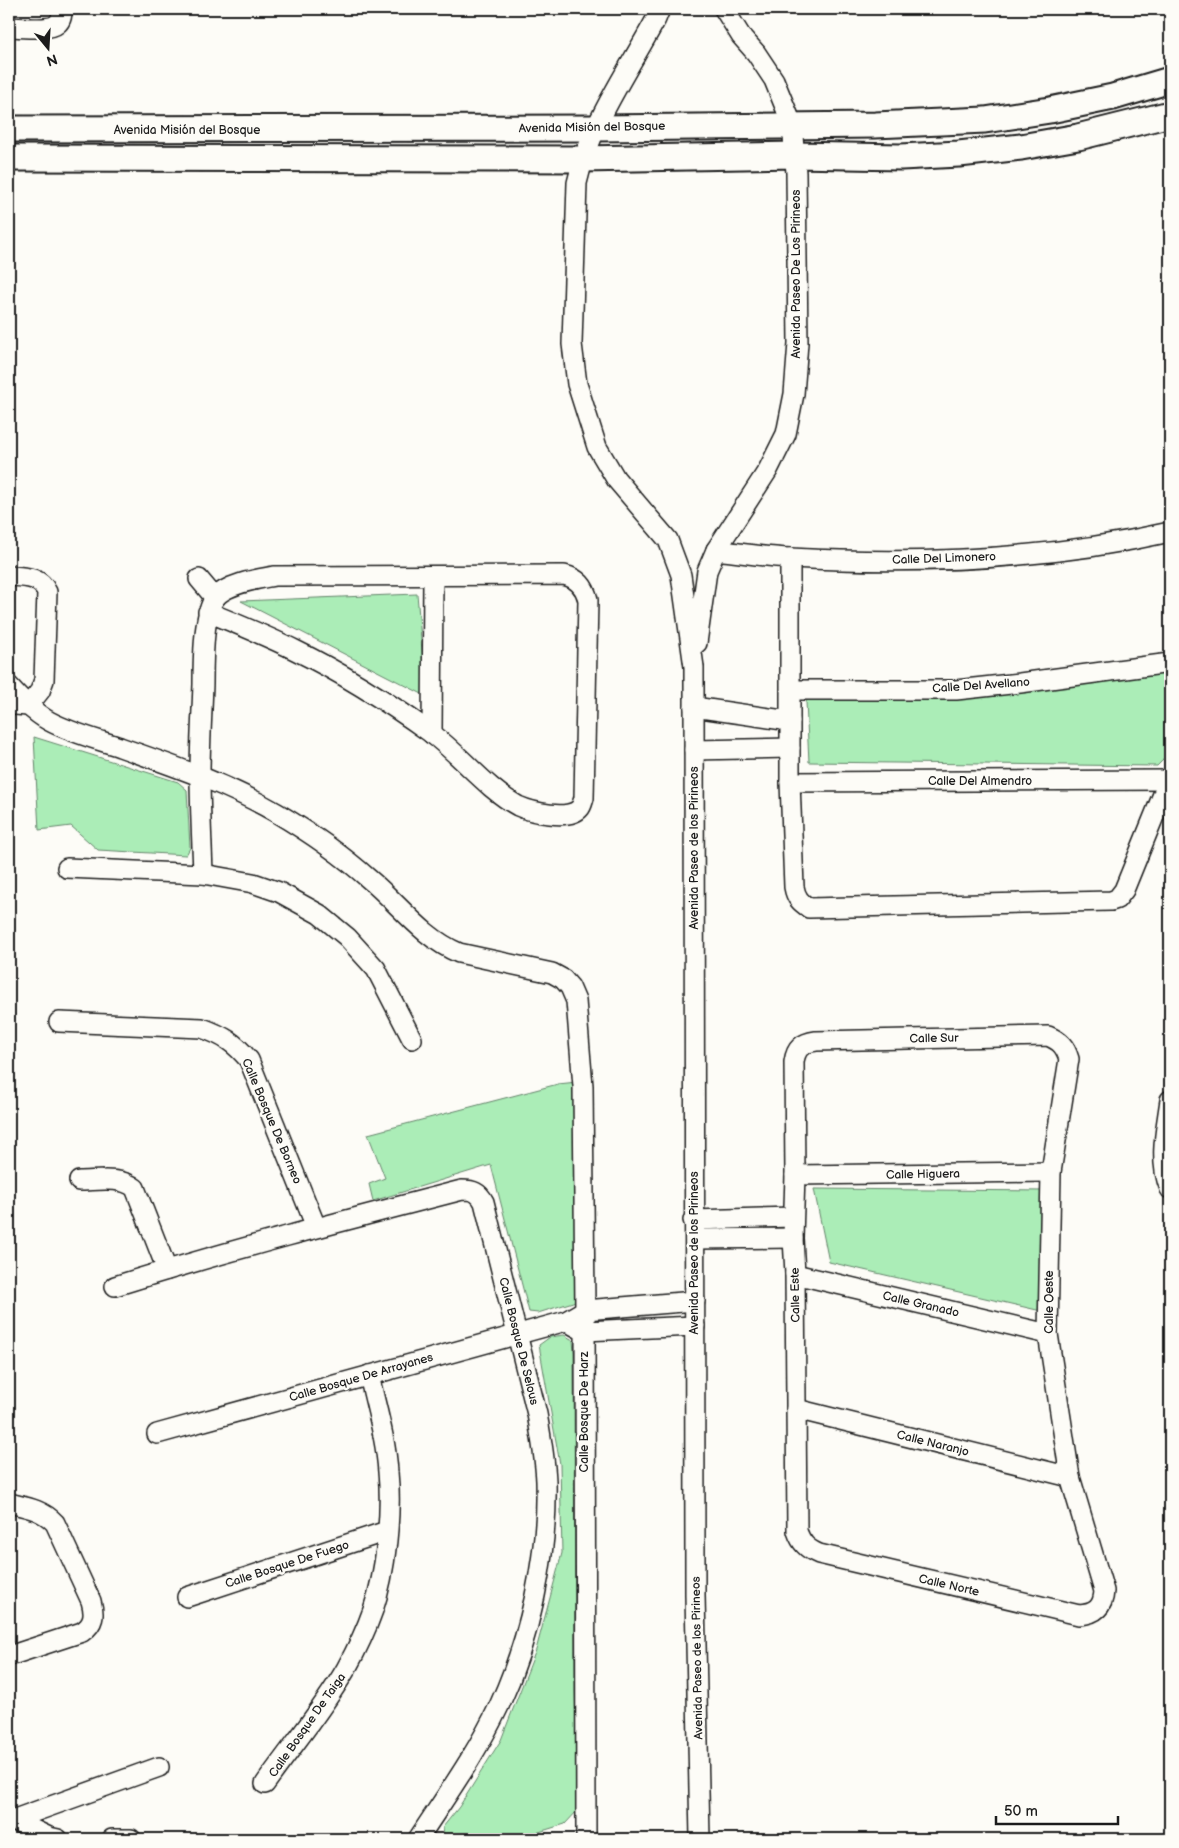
<svg xmlns="http://www.w3.org/2000/svg" width="1179" height="1848" viewBox="0 0 1179 1848" font-family="'Balsamiq Sans',sans-serif">
  <rect width="100%" height="100%" fill="#fdfcf7"/>
  <filter id="ink" filterUnits="userSpaceOnUse"><feTurbulence type="fractalNoise" baseFrequency=".02" numOctaves="2"/><feDisplacementMap in="SourceGraphic" scale="10" xChannelSelector="R" yChannelSelector="G"/><feConvolveMatrix kernelMatrix="1 2 1 2 8 2 1 2 1" color-interpolation-filters="sRGB"/></filter>
  <g filter="url(#ink)">
    <g fill="#abedb7" stroke="#64846a">
      <path d="M 417,594 L 426,696 L 241,601 Z"/>
      <path d="M 1170,669 L 1170,749 L 1163,760 L 1157,766 L 809,762 L 806,702 L 811,694 Z"/>
      <path d="M 34,737 L 178,782 L 187,790 L 190,848 L 186,855 L 98,850 L 71,826 L 39,830 Z"/>
      <path d="M 577,1082 L 576,1301 L 538,1313 L 529,1312 L 491,1165 L 373,1201 L 369,1184 L 385,1178 L 368,1134 L 558,1084 Z"/>
      <path d="M 814,1189 L 1047,1191 L 1050,1313 L 829,1262 Z"/>
      <path d="M 564,1335 L 573,1340 L 574,1353 L 575,1692 L 578,1810 L 565,1824 L 516,1839 L 444,1839 L 443,1827 L 459,1807 L 501,1740 L 536,1650 L 562,1553 L 560,1464 L 539,1345 L 550,1337 Z"/>
    </g>
    <g fill="none" stroke-linecap="round" stroke-linejoin="round">
      <path stroke="#5e7f96" stroke-width="5" d="M 1077,1839 L 1170,1835"/>
      <g stroke="#1c1c1c" stroke-width="22">
        <g id="minor">
          <path d="M 660,9 L 656,19 C 628,71 590,124 577,183 L 572,344 L 577,384 L 597,447 L 616,479 L 668,540 L 681,575 L 694,667 L 695,1595 L 700,1839"/>
          <path d="M 9,27 C 20,27 49,31 57,24 C 62,20 62,14 62,9"/>
          <path d="M 716,550 C 741,553 766,557 791,558 C 918,565 1047,560 1170,532"/>
          <path d="M 790,558 L 790,782 L 794,887 C 796,898 800,902 809,908 L 1111,901 L 1117,899 L 1124,890 L 1170,777"/>
          <path d="M 9,576 C 24,577 40,576 47,592 L 44,680 L 40,691 L 28,706 L 15,705"/>
          <path d="M 199,579 L 215,598"/>
          <path d="M 697,643 L 707,571 L 716,550 L 768,470 L 786,434 L 794,394 L 798,343 L 796,173 L 792,124 L 774,80 L 756,53 L 741,36 L 724,9"/>
          <path d="M 9,686 C 21,699 33,712 49,721 C 71,733 96,739 120,747 C 173,766 228,784 277,813 C 309,832 341,854 369,879 C 399,904 423,938 459,953 L 552,973 L 563,979 L 570,987 L 576,1001 L 583,1086 L 585,1310 L 586,1839"/>
          <path d="M 791,690 L 956,690 L 1020,683 L 1170,663"/>
          <path d="M 694,707 L 790,721"/>
          <path d="M 432,734 L 433,576"/>
          <path d="M 694,750 L 790,748"/>
          <path d="M 790,782 L 1169,780"/>
          <path d="M 67,868 L 203,874 L 253,883 L 279,892 L 319,914 L 347,937 L 376,969 L 412,1039"/>
          <path d="M 203,874 C 202,841 200,808 200,775 C 200,745 202,714 203,684 C 203,665 203,612 215,598 C 226,584 257,579 274,576 L 564,575 C 577,578 585,586 588,600 L 584,798 C 583,801 582,806 580,808 C 570,821 531,812 518,806 C 485,788 461,755 431,733 C 388,702 342,673 295,650 C 267,636 237,624 208,612"/>
          <path d="M 59,1022 L 202,1028 C 224,1036 234,1042 249,1060 L 316,1227"/>
          <path d="M 1048,1036 C 1060,1041 1065,1046 1069,1059 L 1051,1172 L 1048,1334 L 1070,1477 L 1104,1591 C 1103,1608 1095,1614 1079,1615 L 819,1554 C 807,1549 801,1543 797,1531 L 795,1274 L 793,1238 L 795,1175 L 794,1062 C 796,1048 802,1043 816,1041 Z"/>
          <path d="M 1170,1100 C 1166,1129 1158,1161 1170,1189"/>
          <path d="M 795,1175 L 1051,1172"/>
          <path d="M 79,1181 C 97,1181 120,1176 135,1188 L 167,1270"/>
          <path d="M 693,1220 L 793,1217"/>
          <path d="M 695,1239 L 793,1238"/>
          <path d="M 795,1274 L 1048,1334"/>
          <path d="M 115,1286 C 230,1250 346,1220 462,1190 C 473,1190 479,1192 484,1202 L 537,1414 C 541,1436 545,1458 546,1481 C 548,1555 530,1639 499,1706 C 477,1753 446,1796 418,1839"/>
          <path d="M 573,1325 L 584,1331 L 695,1326"/>
          <path d="M 796,1409 L 1070,1477"/>
          <path d="M 157,1434 L 566,1321 L 585,1310 L 695,1301"/>
          <path d="M 9,1503 C 26,1507 42,1509 55,1523 L 91,1601 C 95,1615 94,1624 82,1632 L 9,1656"/>
          <path d="M 187,1597 L 387,1531"/>
          <path d="M 265,1784 C 292,1746 323,1709 346,1669 C 356,1651 366,1630 373,1610 C 386,1572 392,1512 388,1472 C 386,1439 376,1407 369,1375"/>
          <path d="M 9,1818 L 49,1837 L 58,1839"/>
          <path d="M 12,1820 L 159,1767"/>
          <path d="M 112,1839 L 131,1839"/>
        </g>
      </g>
      <g stroke="#1c1c1c" stroke-width="29">
        <g id="major">
          <path d="M 9,129 L 597,128 L 875,125 L 985,120 L 1050,110 L 1113,97 L 1170,80"/>
          <path d="M 9,158 L 582,159 L 794,155 L 901,157 L 959,154 L 1021,147 L 1078,137 L 1170,114"/>
        </g>
      </g>
      <use href="#minor" stroke="#fdfcf7" stroke-width="19"/>
      <use href="#major" stroke="#fdfcf7" stroke-width="25"/>
    </g>
  </g>
  <g text-anchor="middle" stroke-width="5" stroke-linejoin="round" paint-order="stroke">
    <g font-size="12" fill="#1c1c1c" stroke="#fdfcf7">
      <text transform="translate(592 127) rotate(-1)" y="4">Avenida Misión del Bosque</text>
      <text x="187" y="134">Avenida Misión del Bosque</text>
      <text transform="translate(796 274) rotate(-90)" y="4">Avenida Paseo De Los Pirineos</text>
      <text transform="translate(944 558) rotate(-2)" y="4">Calle Del Limonero</text>
      <text transform="translate(981 685) rotate(-4)" y="4">Calle Del Avellano</text>
      <text x="980" y="785">Calle Del Almendro</text>
      <text transform="translate(694 848) rotate(-90)" y="4">Avenida Paseo de los Pirineos</text>
      <text transform="translate(934 1038) rotate(-1)" y="4">Calle Sur</text>
      <text transform="translate(272 1121) rotate(67)" y="4">Calle Bosque De Borneo</text>
      <text transform="translate(923 1174) rotate(-1)" y="4">Calle Higuera</text>
      <text transform="translate(694 1253) rotate(-90)" y="4">Avenida Paseo de los Pirineos</text>
      <text transform="translate(795 1295) rotate(-91)" y="4">Calle Este</text>
      <text transform="translate(1049 1302) rotate(-90)" y="4">Calle Oeste</text>
      <text transform="translate(921 1304) rotate(13)" y="4">Calle Granado</text>
      <text transform="translate(519 1341) rotate(76)" y="4">Calle Bosque De Selous</text>
      <text transform="translate(361 1377) rotate(-16)" y="4">Calle Bosque De Arrayanes</text>
      <text transform="translate(584 1412) rotate(-90)" y="4">Calle Bosque De Harz</text>
      <text transform="translate(933 1443) rotate(14)" y="4">Calle Naranjo</text>
      <text transform="translate(287 1564) rotate(-18)" y="4">Calle Bosque De Fuego</text>
      <text transform="translate(949 1585) rotate(13)" y="4">Calle Norte</text>
      <text transform="translate(697 1658) rotate(-91)" y="4">Avenida Paseo de los Pirineos</text>
      <text transform="translate(307 1725) rotate(-55)" y="4">Calle Bosque De Taiga</text>
    </g>
  </g>
  <rect width="1179" height="1848" fill="none" stroke="#fdfcf7" stroke-width="30"/>
  <rect x="15" y="15" width="1149" height="1818" fill="none" stroke="#1c1c1c" stroke-width="2" filter="url(#ink)"/>
  <g transform="translate(48 48) rotate(162)" stroke="#fdfcf7" stroke-width="4" paint-order="stroke">
  <path d="M0-4L9 19L0 12L-9 19Z" fill="#1c1c1c"/>
  <text y="-8" font-size="14" font-weight="bold" text-anchor="middle" fill="#1c1c1c">N</text>
  </g>
  <path d="M996 1816v8h122v-8" fill="none" stroke="#1c1c1c" stroke-width="2.5"/>
  <text x="1004" y="1816" font-size="15" fill="#1c1c1c" stroke="#fdfcf7" stroke-width="4" paint-order="stroke">50 m</text>
</svg>
